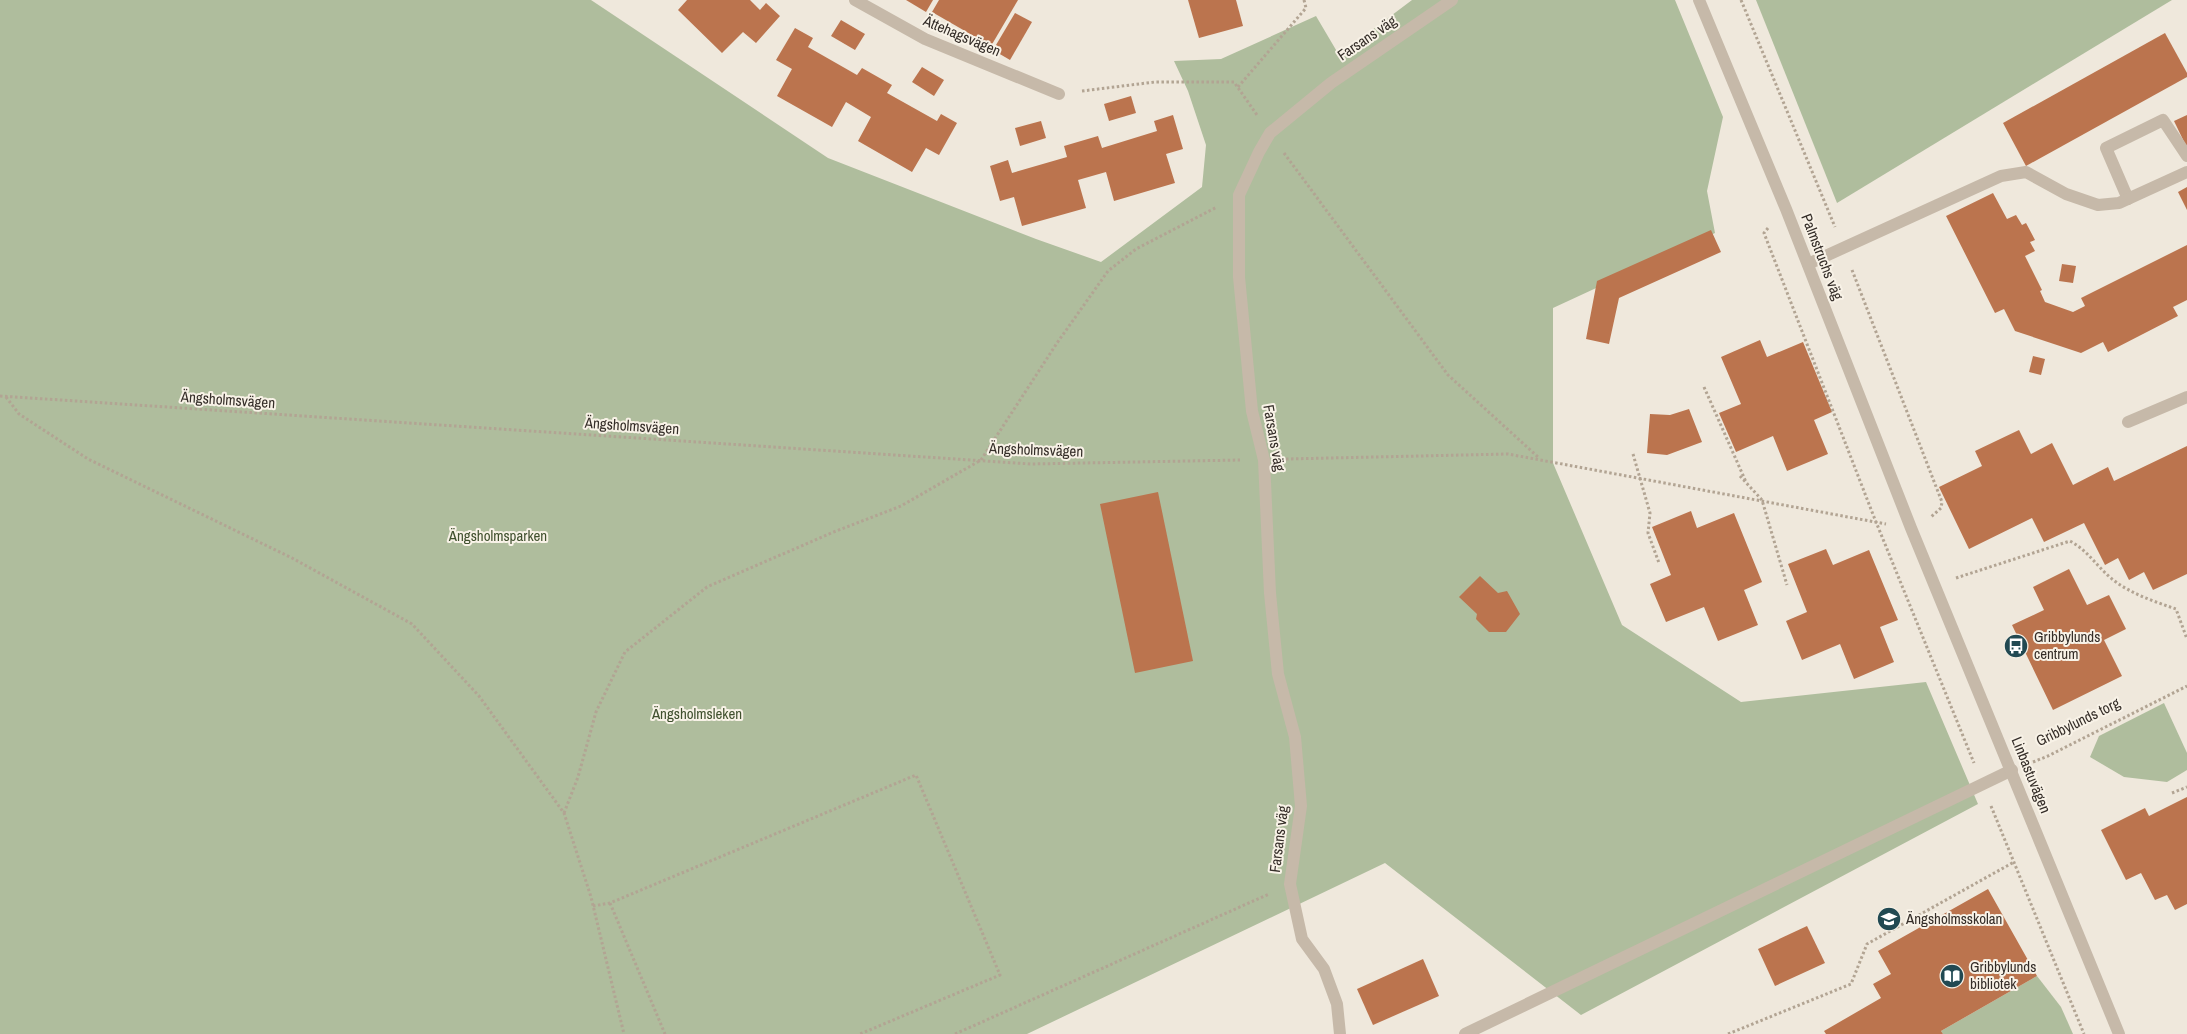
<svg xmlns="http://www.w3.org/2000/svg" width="2187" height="1034" viewBox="0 0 2187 1034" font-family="'Archivo Narrow',sans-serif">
  <rect width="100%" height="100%" fill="#efe8dc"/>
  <g fill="#afbd9d">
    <path d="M 0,0 L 591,0 L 828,158 L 1036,239 L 1101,262 L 1202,187 L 1206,145 L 1188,91 L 1174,61 L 1221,59 L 1316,16 L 1339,55 L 1412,0 L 1675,0 L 1723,117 L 1707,191 L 1715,233 L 1553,308 L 1553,463 L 1622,625 L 1741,702 L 1926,682 L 1978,804 L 1581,1015 L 1385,863 L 1027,1034 L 0,1034 Z"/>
    <path d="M 1756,0 L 2172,0 L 1837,203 Z"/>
    <path d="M 2164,703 L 2187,753 L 2187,770 L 2167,782 L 2124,777 L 2090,757 L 2099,736 Z"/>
    <path d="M 2037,976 L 2061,1007 L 2073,1034 L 1943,1034 L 1941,1031 Z"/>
  </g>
  <g fill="#bb744e">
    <path d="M 687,0 L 750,0 L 760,10 L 766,3 L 780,16 L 756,43 L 743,32 L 722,53 L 678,10 Z"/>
    <path d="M 906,0 L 933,0 L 926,12 Z"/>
    <path d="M 939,0 L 1018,0 L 991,46 L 932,12 Z"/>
    <path d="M 1188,0 L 1236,0 L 1243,26 L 1199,38 Z"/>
    <path d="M 1015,13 L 1032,22 L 1010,60 L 993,50 Z"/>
    <path d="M 841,20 L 865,34 L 855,50 L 831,36 Z"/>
    <path d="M 795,28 L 813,38 L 808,47 L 857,75 L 862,68 L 892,85 L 887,93 L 937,121 L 941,114 L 957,123 L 939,155 L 926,148 L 912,172 L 858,141 L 871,117 L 846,102 L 832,127 L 777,96 L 792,69 L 776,60 Z"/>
    <path d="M 2165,33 L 2187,73 L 2187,77 L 2026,166 L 2003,123 Z"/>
    <path d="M 922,67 L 944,80 L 934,96 L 912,82 Z"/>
    <path d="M 1131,96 L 1136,113 L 1109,121 L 1104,104 Z"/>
    <path d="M 1173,115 L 1183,149 L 1166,154 L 1175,183 L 1114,201 L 1106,172 L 1078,180 L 1086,208 L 1022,226 L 1014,197 L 1000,201 L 990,166 L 1008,160 L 1012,173 L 1067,157 L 1064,146 L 1098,136 L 1102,148 L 1157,131 L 1154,121 Z"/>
    <path d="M 2187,115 L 2187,148 L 2174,121 Z"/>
    <path d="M 1041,121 L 1046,138 L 1020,146 L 1015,128 Z"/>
    <path d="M 2187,187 L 2187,210 L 2178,192 Z"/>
    <path d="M 1993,193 L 2007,219 L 2016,215 L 2022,225 L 2026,223 L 2035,240 L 2030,242 L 2035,251 L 2025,256 L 2042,290 L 2040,291 L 2045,302 L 2073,312 L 2085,306 L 2081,298 L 2187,245 L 2187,300 L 2173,307 L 2178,316 L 2108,352 L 2103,342 L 2081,353 L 2015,331 L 2004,309 L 1995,313 L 1946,216 Z"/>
    <path d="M 1711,230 L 1721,252 L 1619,298 L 1609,344 L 1586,339 L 1597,281 Z"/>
    <path d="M 2062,264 L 2076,266 L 2073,283 L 2059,281 Z"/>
    <path d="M 1760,340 L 1767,357 L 1803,342 L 1832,412 L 1814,420 L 1828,454 L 1787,471 L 1773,436 L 1736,452 L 1719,413 L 1741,404 L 1721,357 Z"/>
    <path d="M 2033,356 L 2045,359 L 2041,375 L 2029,372 Z"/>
    <path d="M 1689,409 L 1702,442 L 1667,455 L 1647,453 L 1650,414 L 1670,415 Z"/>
    <path d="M 2019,430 L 2031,454 L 2052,443 L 2073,485 L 2108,467 L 2114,481 L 2187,446 L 2187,574 L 2153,590 L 2144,572 L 2129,580 L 2118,558 L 2105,565 L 2084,523 L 2044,542 L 2032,518 L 1969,549 L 1939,487 L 1982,466 L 1975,451 Z"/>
    <path d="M 1158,492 L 1193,661 L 1135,673 L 1100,504 Z"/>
    <path d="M 1691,511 L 1697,528 L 1734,513 L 1762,582 L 1744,590 L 1758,625 L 1718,641 L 1704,607 L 1666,622 L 1650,584 L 1671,575 L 1652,527 Z"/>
    <path d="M 1826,549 L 1833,565 L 1869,550 L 1898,620 L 1880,627 L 1894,662 L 1854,679 L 1840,644 L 1802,660 L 1786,621 L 1807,612 L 1788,564 Z"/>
    <path d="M 2069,569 L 2087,605 L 2109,595 L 2126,629 L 2104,640 L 2122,676 L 2053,710 L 2012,625 L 2044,610 L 2033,587 Z"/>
    <path d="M 1480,576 L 1498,593 L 1507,591 L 1520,614 L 1506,632 L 1489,632 L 1476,619 L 1477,614 L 1459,597 Z"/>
    <path d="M 2187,797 L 2187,904 L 2175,910 L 2167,895 L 2155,900 L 2141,873 L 2126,880 L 2101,830 L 2145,808 L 2149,816 Z"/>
    <path d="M 1988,889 L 2037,976 L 1941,1031 L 1943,1034 L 1826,1034 L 1824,1031 L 1881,998 L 1873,984 L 1891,974 L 1878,951 Z"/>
    <path d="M 1807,926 L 1825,963 L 1775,986 L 1758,949 Z"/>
    <path d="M 1423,959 L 1439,996 L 1373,1025 L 1357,989 Z"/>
  </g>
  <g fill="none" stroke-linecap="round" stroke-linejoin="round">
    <g stroke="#b2a493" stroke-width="3" stroke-dasharray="2.5 2.5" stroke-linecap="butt">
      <path d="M 1741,0 L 1835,227"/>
      <path d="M 1238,87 L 1306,8 L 1304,0"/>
      <path d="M 1082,91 L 1155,82 L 1234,82 L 1257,115"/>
      <path d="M 1284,153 L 1448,375 L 1538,457"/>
      <path d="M 1768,228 L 1764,233 L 1874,517 L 1974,763"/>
      <path d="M 1852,270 L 1942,502 L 1941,508 L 1931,517"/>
      <path d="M 1704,387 L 1746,482"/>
      <path d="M 0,396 L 1031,464 L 1240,460"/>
      <path d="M 6,397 L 19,414 L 88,459 L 292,558 L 412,624 L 479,696 L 564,813 L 591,897 L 624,1034"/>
      <path d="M 1633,454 L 1650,513 L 1648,533 L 1659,563"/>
      <path d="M 1286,459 L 1508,454 L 1886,524"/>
      <path d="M 1740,476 L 1762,500 L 1787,585"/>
      <path d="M 1956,578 L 2070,541 C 2089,551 2099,570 2116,582 C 2134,595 2156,602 2176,609 L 2187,639"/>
      <path d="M 2033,762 L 2048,756 L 2187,686"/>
      <path d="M 2172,793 L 2187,787"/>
      <path d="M 1991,806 L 2084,1034"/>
      <path d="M 564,813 L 578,777 L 596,712 L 625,652 L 707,587 L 831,533 L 901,506 L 981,460 L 1057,343 L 1108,271 L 1136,249 L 1217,207"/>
      <path d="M 610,903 L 665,1034"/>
      <path d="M 593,906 L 610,903 L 916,775 L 1000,975 L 860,1034"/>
      <path d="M 955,1034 L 1269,894"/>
      <path d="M 1728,1034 L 1851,984 L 1867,944 L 2014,862"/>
    </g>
    <g stroke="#c6b9a9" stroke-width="12">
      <path d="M 2128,199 L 2106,148 L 2163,120 L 2187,156"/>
      <path d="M 1808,264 L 2001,176 L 2026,172 L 2066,194 L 2098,205 L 2119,203 L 2187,172"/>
      <path d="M 1340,1034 L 1337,1004 L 1324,969 L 1302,939 L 1290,884 L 1301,806 L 1295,737 L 1278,674 L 1270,593 L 1264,460 L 1252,411 L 1239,277 L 1239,195 L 1259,152 L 1270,133 L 1331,83 L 1452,0"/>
      <path d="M 1465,1034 L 2012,770"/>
    </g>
    <g stroke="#c6b9a9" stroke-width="12">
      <path d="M 855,0 L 925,39 L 1059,94"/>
      <path d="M 1699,0 L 1786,209 L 1911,528 L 2119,1034"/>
      <path d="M 2128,422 L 2187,397"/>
    </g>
  </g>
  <defs>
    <g id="bus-disc" transform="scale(1.25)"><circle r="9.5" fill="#214952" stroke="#f8f2e7"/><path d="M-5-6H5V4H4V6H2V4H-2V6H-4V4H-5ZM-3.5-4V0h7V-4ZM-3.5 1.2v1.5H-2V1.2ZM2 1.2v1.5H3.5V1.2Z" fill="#fff"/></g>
    <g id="school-disc" transform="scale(1.25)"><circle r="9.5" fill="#214952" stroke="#f8f2e7"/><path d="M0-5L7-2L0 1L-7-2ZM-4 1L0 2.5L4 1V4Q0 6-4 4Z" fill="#fff"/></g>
    <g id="library-disc" transform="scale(1.25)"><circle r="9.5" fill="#214952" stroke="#f8f2e7"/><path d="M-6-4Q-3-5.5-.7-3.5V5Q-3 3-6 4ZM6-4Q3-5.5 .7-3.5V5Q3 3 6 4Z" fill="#fff"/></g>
  </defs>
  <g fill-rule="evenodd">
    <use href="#bus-disc" x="2016" y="646"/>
    <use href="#school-disc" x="1889" y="919"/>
    <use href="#library-disc" x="1952" y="976"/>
  </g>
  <g text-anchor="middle" stroke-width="4" stroke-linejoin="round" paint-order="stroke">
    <g font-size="15" fill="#342d28" stroke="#f8f2e7">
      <text transform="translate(962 36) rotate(23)" y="5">Ättehagsvägen</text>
      <text transform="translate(1367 38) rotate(-34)" y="5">Farsans väg</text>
      <text transform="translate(1822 257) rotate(69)" y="5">Palmstruchs väg</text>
      <text transform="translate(228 400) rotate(4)" y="5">Ängsholmsvägen</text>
      <text transform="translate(632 426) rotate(4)" y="5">Ängsholmsvägen</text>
      <text transform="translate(1274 438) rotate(80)" y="5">Farsans väg</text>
      <text transform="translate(1036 450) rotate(2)" y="5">Ängsholmsvägen</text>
      <text transform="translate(2078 722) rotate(-26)" y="5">Gribbylunds torg</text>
      <text transform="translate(2031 775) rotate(68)" y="5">Linbastuvägen</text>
      <text transform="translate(1279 839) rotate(-83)" y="5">Farsans väg</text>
    </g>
    <g font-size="15" fill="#40502e" stroke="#f8f2e7">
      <text x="498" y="541">Ängsholmsparken</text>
      <text x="697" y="719">Ängsholmsleken</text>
    </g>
    <g font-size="15" fill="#342d28" stroke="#f8f2e7" text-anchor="start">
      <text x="2034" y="642">Gribbylunds<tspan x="2034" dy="17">centrum</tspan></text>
      <text x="1906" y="924">Ängsholmsskolan</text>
      <text x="1970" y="972">Gribbylunds<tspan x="1970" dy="17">bibliotek</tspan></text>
    </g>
  </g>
</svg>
